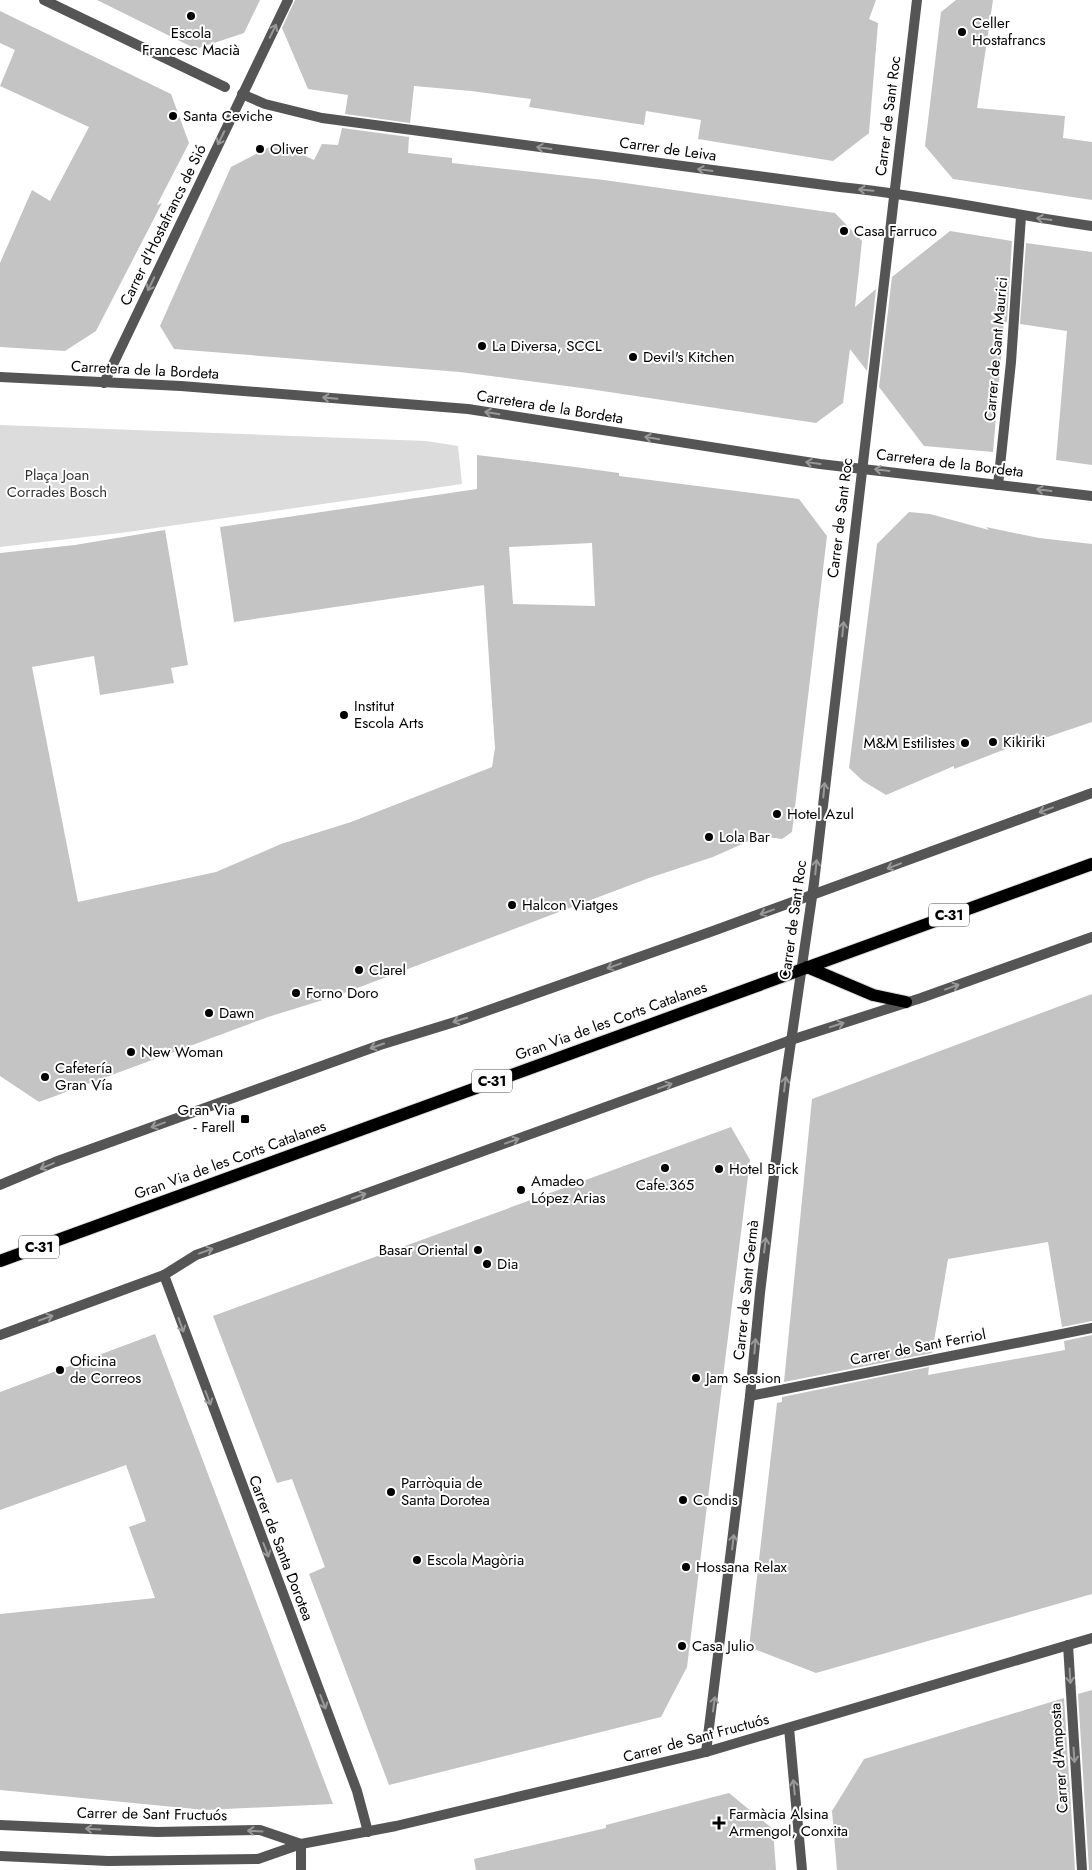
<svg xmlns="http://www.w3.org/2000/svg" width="1092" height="1870" viewBox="0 0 1092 1870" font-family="Jost,sans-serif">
  <rect width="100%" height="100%" fill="#fff"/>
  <path fill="#dcdcdc" d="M 0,425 L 426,441 L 458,446 L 462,484 L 128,532 L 0,547 Z"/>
  <g fill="#c4c4c4" fill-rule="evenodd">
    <path d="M 97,0 L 260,0 L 244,33 L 196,49 Z"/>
    <path d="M 295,0 L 876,0 L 869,19 L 878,23 L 869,133 L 833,161 L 698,139 L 701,120 L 646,111 L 644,125 L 529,107 L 531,99 L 471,91 L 414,86 L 410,123 L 345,114 L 348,95 L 308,89 L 282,28 Z"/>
    <path d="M 956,0 L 993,0 L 977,108 L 1065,116 L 1063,138 L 1092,142 L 1092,200 L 953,179 L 925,146 L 941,12 Z"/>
    <path d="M 0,11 L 171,94 L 189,143 L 157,205 L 162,203 L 96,331 L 65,351 L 0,347 L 0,263 L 32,190 L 50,201 L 89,127 L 0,86 L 15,50 L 0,43 Z"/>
    <path d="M 342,128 L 409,137 L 408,153 L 452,158 L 452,163 L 604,180 L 835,213 L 862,241 L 855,307 L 876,289 L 867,371 L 850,349 L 843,403 L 816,423 L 589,389 L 460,372 L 174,349 L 160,326 L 231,167 L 277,143 L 314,160 L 322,144 L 338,145 Z"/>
    <path d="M 950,231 L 1012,241 L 1007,322 L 1004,322 L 993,452 L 924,446 L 879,387 L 892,277 Z"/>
    <path d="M 1026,243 L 1092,252 L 1092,465 L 1056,460 L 1067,331 L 1020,324 Z"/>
    <path d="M 477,455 L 575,467 L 619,473 L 619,476 L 799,499 L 827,536 L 792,832 L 782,839 L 760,836 L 713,857 L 649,878 L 336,996 L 268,1017 L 39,1102 L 0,1076 L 0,553 L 75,545 L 165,530 L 188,665 L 171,668 L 174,683 L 100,695 L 94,656 L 32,667 L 78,902 L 216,872 L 281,844 L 351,822 L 492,767 L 495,748 L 484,585 L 234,622 L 220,527 L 477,489 ZM 592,543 L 595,606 L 513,604 L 509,547 Z"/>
    <path d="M 909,512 L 930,514 L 989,530 L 986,527 L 1039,538 L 1092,544 L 1092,722 L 1024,745 L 1024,742 L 954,769 L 954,766 L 886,795 L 863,781 L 849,768 L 877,544 Z"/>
    <path d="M 1092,994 L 1092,1321 L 1062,1327 L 1048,1242 L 948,1259 L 932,1353 L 784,1382 L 812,1099 Z"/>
    <path d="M 731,1127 L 750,1160 L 687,1667 L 661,1717 L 389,1785 L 309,1574 L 325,1567 L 292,1479 L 277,1483 L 213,1316 Z"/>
    <path d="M 155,1334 L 333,1804 L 205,1810 L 0,1790 L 0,1614 L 155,1598 L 129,1527 L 146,1521 L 126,1465 L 0,1510 L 0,1392 Z"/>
    <path d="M 1092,1335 L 1092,1594 L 816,1673 L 749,1647 L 777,1403 L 782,1402 L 782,1397 L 929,1367 L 928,1375 L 1065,1350 L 1064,1341 Z"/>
    <path d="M 1092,1690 L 1092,1870 L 1089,1870 L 1078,1694 Z"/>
    <path d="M 1064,1698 L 1075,1870 L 837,1870 L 832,1811 L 864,1759 Z"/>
    <path d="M 729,1793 L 773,1829 L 776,1870 L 476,1870 L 474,1859 L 606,1828 L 606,1825 Z"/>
  </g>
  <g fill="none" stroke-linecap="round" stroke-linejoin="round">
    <g stroke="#dbdbdb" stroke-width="14">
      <g id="primary">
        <path d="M 807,967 L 873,995 L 906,1002"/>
        <path d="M 0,1261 L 1092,864"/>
      </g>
    </g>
    <g stroke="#555" stroke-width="10">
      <path d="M 44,0 L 225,87"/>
      <path d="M 242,94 L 265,104 L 322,118 L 840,187 C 924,195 1008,214 1092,226"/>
      <path d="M 0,377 L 181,386 L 468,409 L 820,464 L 1092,496"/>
      <path d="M 104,383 L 288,0"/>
      <path d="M 998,485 L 1011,362 L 1021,216"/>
      <path d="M 0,1185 L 55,1162 L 380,1045 L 458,1021 L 713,931 L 1092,793"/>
      <path d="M 164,1275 L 357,1791 L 368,1832"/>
      <path d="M 0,1335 L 164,1275 L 196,1255 L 791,1040 L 921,998 L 1092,937"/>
      <path d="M 750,1396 L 1092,1328"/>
      <path d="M 1068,1645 L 1082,1870"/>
      <path d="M 789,1728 L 802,1870"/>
      <path d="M 706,1752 L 750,1396 L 760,1293 L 785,1083 L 814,883 L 917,0"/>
      <path d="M 0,1825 L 157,1832 L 260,1830 L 301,1844"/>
      <path d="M 0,1856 L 108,1861 L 258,1859 L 301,1844 L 396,1826 L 706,1752 L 1092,1638"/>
      <path d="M 301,1870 L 301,1844"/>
    </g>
    <use href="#primary" stroke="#000" stroke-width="12"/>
  </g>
  <defs><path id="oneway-shaft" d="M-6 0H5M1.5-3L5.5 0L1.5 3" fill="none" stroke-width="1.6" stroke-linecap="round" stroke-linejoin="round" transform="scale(1.25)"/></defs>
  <g stroke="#999">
    <use href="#oneway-shaft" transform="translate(273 31) rotate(-64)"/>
    <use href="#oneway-shaft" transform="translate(221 138) rotate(116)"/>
    <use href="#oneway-shaft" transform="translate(544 148) rotate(-172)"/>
    <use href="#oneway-shaft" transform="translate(705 170) rotate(-172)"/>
    <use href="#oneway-shaft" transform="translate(866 190) rotate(-175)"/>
    <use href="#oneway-shaft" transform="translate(1044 219) rotate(-172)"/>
    <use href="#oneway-shaft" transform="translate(151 284) rotate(116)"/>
    <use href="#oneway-shaft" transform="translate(330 398) rotate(-175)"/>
    <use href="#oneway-shaft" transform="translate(492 413) rotate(-171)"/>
    <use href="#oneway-shaft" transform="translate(652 438) rotate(-171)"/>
    <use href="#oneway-shaft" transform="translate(813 463) rotate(-172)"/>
    <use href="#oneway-shaft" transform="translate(882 470) rotate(-173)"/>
    <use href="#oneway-shaft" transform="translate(1044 490) rotate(-173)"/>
    <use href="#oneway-shaft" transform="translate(843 629) rotate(-84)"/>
    <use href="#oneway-shaft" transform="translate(824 790) rotate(-84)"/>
    <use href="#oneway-shaft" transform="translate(1046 810) rotate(160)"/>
    <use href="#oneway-shaft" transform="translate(894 866) rotate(159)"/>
    <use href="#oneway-shaft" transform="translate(816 867) rotate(-84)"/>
    <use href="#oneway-shaft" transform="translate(767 912) rotate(160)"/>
    <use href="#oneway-shaft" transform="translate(614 966) rotate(160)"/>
    <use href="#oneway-shaft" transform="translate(952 987) rotate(-20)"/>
    <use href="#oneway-shaft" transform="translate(460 1020) rotate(163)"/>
    <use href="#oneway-shaft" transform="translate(837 1025) rotate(-18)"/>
    <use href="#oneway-shaft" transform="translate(377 1046) rotate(161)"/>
    <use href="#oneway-shaft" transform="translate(785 1084) rotate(-83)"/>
    <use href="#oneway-shaft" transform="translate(665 1086) rotate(-20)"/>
    <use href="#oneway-shaft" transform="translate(158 1125) rotate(160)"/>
    <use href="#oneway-shaft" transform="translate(512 1141) rotate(-20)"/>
    <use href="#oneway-shaft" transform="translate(47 1166) rotate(157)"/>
    <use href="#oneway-shaft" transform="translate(359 1196) rotate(-20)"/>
    <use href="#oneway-shaft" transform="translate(765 1245) rotate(-83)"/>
    <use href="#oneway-shaft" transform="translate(206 1251) rotate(-20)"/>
    <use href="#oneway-shaft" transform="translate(46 1318) rotate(-20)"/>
    <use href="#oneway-shaft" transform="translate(181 1325) rotate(70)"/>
    <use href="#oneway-shaft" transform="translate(755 1346) rotate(-85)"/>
    <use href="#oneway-shaft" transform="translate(208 1398) rotate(69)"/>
    <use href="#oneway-shaft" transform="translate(733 1542) rotate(-83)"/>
    <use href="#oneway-shaft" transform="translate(266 1550) rotate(69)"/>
    <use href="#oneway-shaft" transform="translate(1070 1676) rotate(87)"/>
    <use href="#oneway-shaft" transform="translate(323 1702) rotate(69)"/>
    <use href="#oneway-shaft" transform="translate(714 1704) rotate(-82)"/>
    <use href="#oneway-shaft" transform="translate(1074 1755) rotate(86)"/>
    <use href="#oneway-shaft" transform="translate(794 1787) rotate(-96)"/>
    <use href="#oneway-shaft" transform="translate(93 1829) rotate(-177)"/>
    <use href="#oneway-shaft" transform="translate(255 1831) rotate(-177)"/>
  </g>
  <g fill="#000" stroke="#fff" stroke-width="2">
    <circle cx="191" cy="16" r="5"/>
    <circle cx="962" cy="32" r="5"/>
    <circle cx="173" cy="116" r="5"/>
    <circle cx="260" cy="149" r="5"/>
    <circle cx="844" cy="231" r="5"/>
    <circle cx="482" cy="346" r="5"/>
    <circle cx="633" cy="357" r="5"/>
    <circle cx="344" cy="715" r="5"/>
    <circle cx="993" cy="742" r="5"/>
    <circle cx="965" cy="743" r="5"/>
    <circle cx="777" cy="814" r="5"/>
    <circle cx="709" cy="837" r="5"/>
    <circle cx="512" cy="905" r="5"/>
    <circle cx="359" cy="970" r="5"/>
    <circle cx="296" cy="993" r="5"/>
    <circle cx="209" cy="1013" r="5"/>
    <circle cx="131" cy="1052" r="5"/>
    <circle cx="45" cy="1077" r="5"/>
    <rect x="240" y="1114" width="10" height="10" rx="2.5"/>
    <circle cx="665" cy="1168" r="5"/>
    <circle cx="719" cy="1169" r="5"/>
    <circle cx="521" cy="1190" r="5"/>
    <circle cx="478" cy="1250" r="5"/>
    <circle cx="487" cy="1264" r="5"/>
    <circle cx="60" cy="1370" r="5"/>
    <circle cx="696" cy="1378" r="5"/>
    <circle cx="391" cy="1492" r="5"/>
    <circle cx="683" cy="1500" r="5"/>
    <circle cx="417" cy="1560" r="5"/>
    <circle cx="686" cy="1567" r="5"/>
    <circle cx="682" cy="1646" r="5"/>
    <path d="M716.5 1815.5h5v5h5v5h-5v5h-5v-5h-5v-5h5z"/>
  </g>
  <g text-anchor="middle" stroke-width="4" stroke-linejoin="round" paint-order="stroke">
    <g fill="#fff" stroke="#4c4c4c" stroke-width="1">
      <rect x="929" y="903.5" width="40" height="23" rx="4"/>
      <rect x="472" y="1069.5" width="40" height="23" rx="4"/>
      <rect x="19" y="1235.5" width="40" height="23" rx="4"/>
    </g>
    <g font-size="14" font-weight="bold" fill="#000">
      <text x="949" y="920">C-31</text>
      <text x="492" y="1086">C-31</text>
      <text x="39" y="1252">C-31</text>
    </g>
    <g font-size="15" fill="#000" stroke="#fff" text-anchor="start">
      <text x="972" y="28">Celler<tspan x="972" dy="17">Hostafrancs</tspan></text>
      <text x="191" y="38" text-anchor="middle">Escola<tspan x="191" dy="17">Francesc Macià</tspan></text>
      <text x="183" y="121">Santa Ceviche</text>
      <text x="270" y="154">Oliver</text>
      <text x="854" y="236">Casa Farruco</text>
      <text x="492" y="351">La Diversa, SCCL</text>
      <text x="643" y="362">Devil's Kitchen</text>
      <text x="354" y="711">Institut<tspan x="354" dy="17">Escola Arts</tspan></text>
      <text x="1003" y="747">Kikiriki</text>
      <text x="955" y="748" text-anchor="end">M&amp;M Estilistes</text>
      <text x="787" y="819">Hotel Azul</text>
      <text x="719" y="842">Lola Bar</text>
      <text x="522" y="910">Halcon Viatges</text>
      <text x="369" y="975">Clarel</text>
      <text x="306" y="998">Forno Doro</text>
      <text x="219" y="1018">Dawn</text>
      <text x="141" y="1057">New Woman</text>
      <text x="55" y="1073">Cafetería<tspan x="55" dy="17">Gran Vía</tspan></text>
      <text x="235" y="1115" text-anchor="end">Gran Via<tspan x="235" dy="17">- Farell</tspan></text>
      <text x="729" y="1174">Hotel Brick</text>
      <text x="531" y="1186">Amadeo<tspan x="531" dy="17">López Arias</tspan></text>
      <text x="665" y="1190" text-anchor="middle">Cafe.365</text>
      <text x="468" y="1255" text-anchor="end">Basar Oriental</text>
      <text x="497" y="1269">Dia</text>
      <text x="70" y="1366">Oficina<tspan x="70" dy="17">de Correos</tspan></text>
      <text x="706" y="1383">Jam Session</text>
      <text x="401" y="1488">Parròquia de<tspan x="401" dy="17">Santa Dorotea</tspan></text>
      <text x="693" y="1505">Condis</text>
      <text x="427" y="1565">Escola Magòria</text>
      <text x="696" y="1572">Hossana Relax</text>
      <text x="692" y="1651">Casa Julio</text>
      <text x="729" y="1819">Farmàcia Alsina<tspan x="729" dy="17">Armengol, Conxita</tspan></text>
    </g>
    <g font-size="15" fill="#000" stroke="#fff">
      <text transform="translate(888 116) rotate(-83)" y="5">Carrer de Sant Roc</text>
      <text transform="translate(668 149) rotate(8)" y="5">Carrer de Leiva</text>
      <text transform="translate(163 225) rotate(-64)" y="5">Carrer d'Hostafrancs de Sió</text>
      <text transform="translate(996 349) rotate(-85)" y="5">Carrer de Sant Maurici</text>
      <text transform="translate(145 370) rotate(3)" y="5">Carretera de la Bordeta</text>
      <text transform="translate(550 407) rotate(9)" y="5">Carretera de la Bordeta</text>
      <text transform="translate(950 463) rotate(7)" y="5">Carretera de la Bordeta</text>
      <text transform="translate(840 518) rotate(-83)" y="5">Carrer de Sant Roc</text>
      <text transform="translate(793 920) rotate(-82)" y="5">Carrer de Sant Roc</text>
      <text transform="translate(611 1021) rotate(-20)" y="5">Gran Via de les Corts Catalanes</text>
      <text transform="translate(230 1160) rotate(-20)" y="5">Gran Via de les Corts Catalanes</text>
      <text transform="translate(746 1290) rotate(-84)" y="5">Carrer de Sant Germà</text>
      <text transform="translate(918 1347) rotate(-11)" y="5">Carrer de Sant Ferriol</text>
      <text transform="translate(281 1548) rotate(69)" y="5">Carrer de Santa Dorotea</text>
      <text transform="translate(696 1738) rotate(-15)" y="5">Carrer de Sant Fructuós</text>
      <text transform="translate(1059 1758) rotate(-94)" y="5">Carrer d'Amposta</text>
      <text transform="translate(152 1814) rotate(1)" y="5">Carrer de Sant Fructuós</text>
    </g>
    <g font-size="15" fill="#333" stroke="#fff">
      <text x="57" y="480">Plaça Joan<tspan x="57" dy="17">Corrades Bosch</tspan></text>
    </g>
  </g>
</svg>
